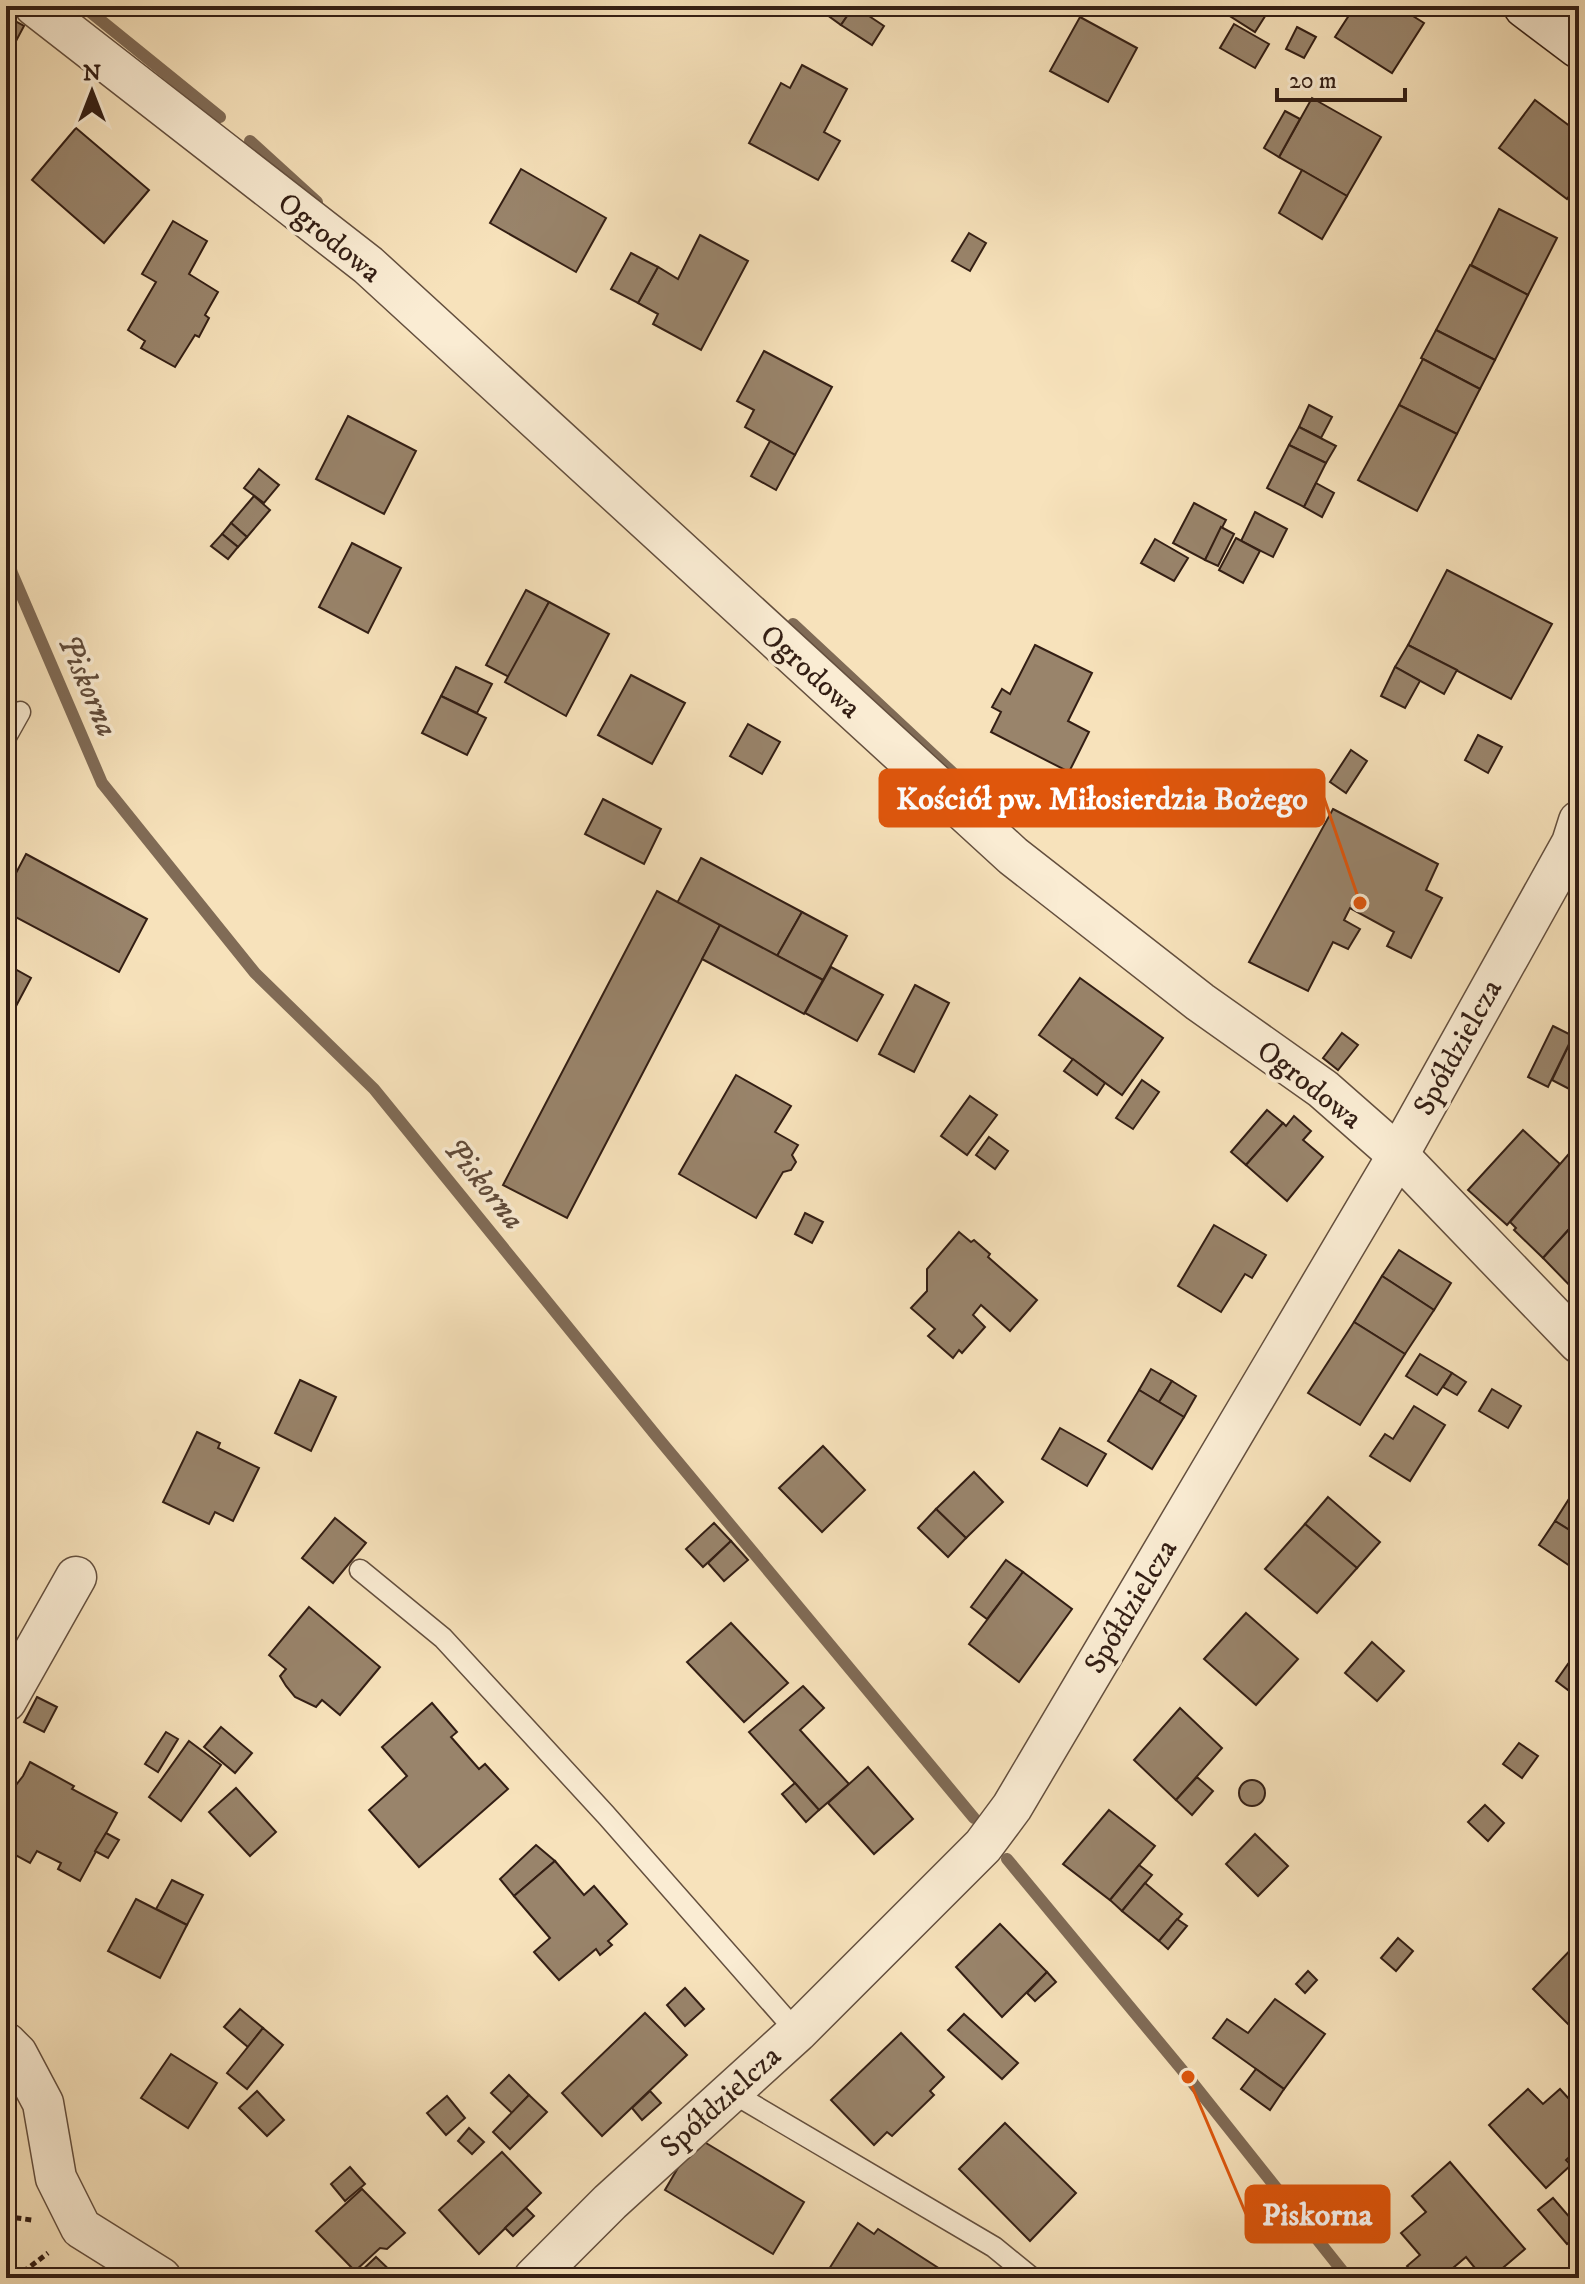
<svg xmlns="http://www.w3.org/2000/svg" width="1585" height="2284" viewBox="0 0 1585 2284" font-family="'IM FELL DW Pica',serif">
  <rect width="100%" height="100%" fill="#f7e2bb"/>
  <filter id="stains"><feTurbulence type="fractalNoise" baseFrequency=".0025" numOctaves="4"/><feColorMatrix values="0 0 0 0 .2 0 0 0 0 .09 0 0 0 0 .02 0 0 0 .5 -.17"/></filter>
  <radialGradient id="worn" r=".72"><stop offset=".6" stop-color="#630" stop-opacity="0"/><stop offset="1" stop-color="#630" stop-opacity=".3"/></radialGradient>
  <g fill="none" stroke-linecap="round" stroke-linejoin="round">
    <g stroke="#806b56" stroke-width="12">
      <path d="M 83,6 L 220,117"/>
      <path d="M 250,141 L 317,202"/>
      <path d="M 6,554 L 12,573 L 102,783 L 255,973 L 374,1089 L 658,1438 L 974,1818"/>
      <path d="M 793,624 L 999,816"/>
      <path d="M 1007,1859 L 1188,2077 L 1348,2278"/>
    </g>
  </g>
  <g fill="#99846b" stroke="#331e14" stroke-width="2">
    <path d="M 827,6 L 854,6 L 841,25 L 823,12 Z"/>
    <path d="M 854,6 L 884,26 L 872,45 L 841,25 Z"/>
    <path d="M 1214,6 L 1264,6 L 1269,10 L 1255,32 Z"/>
    <path d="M 1355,6 L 1397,6 L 1424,23 L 1392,73 L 1335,37 Z"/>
    <path d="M 6,16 L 24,26 L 15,43 L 6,38 Z"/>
    <path d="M 1080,17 L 1137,48 L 1108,102 L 1050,71 Z"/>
    <path d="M 1234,24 L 1269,44 L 1255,68 L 1220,48 Z"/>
    <path d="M 1297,27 L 1316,37 L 1304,58 L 1286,49 Z"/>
    <path d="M 802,65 L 847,89 L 824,132 L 840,141 L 818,180 L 749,143 L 781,83 L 790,88 Z"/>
    <path d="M 1312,98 L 1381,137 L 1347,196 L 1279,157 Z"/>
    <path d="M 1535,100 L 1579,133 L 1579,182 L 1567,199 L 1499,148 Z"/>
    <path d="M 1285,111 L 1300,119 L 1279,157 L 1264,148 Z"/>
    <path d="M 76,128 L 149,190 L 104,243 L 32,180 Z"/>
    <path d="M 521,169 L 606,218 L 576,272 L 490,223 Z"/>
    <path d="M 1302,170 L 1347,196 L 1322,239 L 1279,213 Z"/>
    <path d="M 1499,209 L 1557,238 L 1528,295 L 1471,265 Z"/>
    <path d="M 173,221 L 207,241 L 189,274 L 218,292 L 205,315 L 209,318 L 199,337 L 195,335 L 175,367 L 141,348 L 145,341 L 128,330 L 156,282 L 142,274 Z"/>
    <path d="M 969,233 L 986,243 L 970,271 L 952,261 Z"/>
    <path d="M 700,235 L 748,261 L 701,350 L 653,324 L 658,314 L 638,303 L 658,267 L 678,279 Z"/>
    <path d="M 631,253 L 658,267 L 638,303 L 611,289 Z"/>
    <path d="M 1470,265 L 1528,295 L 1495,360 L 1436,330 Z"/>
    <path d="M 1436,330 L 1495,360 L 1480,389 L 1421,358 Z"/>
    <path d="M 764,351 L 832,387 L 795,455 L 745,427 L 754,410 L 737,401 Z"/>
    <path d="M 1423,359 L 1480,389 L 1457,434 L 1399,405 Z"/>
    <path d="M 1309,405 L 1332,417 L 1321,438 L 1299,427 Z"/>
    <path d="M 1399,405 L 1457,434 L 1417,511 L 1358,480 Z"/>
    <path d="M 348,416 L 416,451 L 384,514 L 316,479 Z"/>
    <path d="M 1299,427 L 1336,446 L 1326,463 L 1289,445 Z"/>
    <path d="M 770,441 L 795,455 L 776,490 L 751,476 Z"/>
    <path d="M 1289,445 L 1326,463 L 1304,507 L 1267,488 Z"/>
    <path d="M 259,469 L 279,485 L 264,503 L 244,488 Z"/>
    <path d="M 1316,483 L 1334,493 L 1322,517 L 1304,507 Z"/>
    <path d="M 254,496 L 270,510 L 247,537 L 231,523 Z"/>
    <path d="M 1194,503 L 1226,520 L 1205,560 L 1173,543 Z"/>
    <path d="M 1255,512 L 1287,529 L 1273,557 L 1241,541 Z"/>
    <path d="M 231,523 L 247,537 L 238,547 L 222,534 Z"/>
    <path d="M 1221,527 L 1234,534 L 1218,566 L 1205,560 Z"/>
    <path d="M 222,534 L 238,547 L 228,559 L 211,546 Z"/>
    <path d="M 1236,538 L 1260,551 L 1243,583 L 1219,570 Z"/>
    <path d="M 1155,539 L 1188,558 L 1174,581 L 1141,563 Z"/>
    <path d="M 352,543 L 401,568 L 368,633 L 319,607 Z"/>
    <path d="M 1447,570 L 1552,624 L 1511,699 L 1408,645 Z"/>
    <path d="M 526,590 L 549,602 L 509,677 L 486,665 Z"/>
    <path d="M 549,602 L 609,634 L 566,716 L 505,682 Z"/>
    <path d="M 1035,645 L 1092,673 L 1068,721 L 1089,732 L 1069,772 L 991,732 L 1001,712 L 992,707 L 1002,689 L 1010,694 Z"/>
    <path d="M 1408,645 L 1457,670 L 1444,694 L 1395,667 Z"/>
    <path d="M 456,667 L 492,684 L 477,713 L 441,696 Z"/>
    <path d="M 1395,667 L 1420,681 L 1405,708 L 1381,696 Z"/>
    <path d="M 631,675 L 685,703 L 652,764 L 598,735 Z"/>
    <path d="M 441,696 L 486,718 L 467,755 L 422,733 Z"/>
    <path d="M 748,724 L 780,742 L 762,774 L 730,756 Z"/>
    <path d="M 1478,735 L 1502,747 L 1488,773 L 1465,760 Z"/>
    <path d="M 1351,750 L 1367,761 L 1346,793 L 1330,782 Z"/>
    <path d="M 603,799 L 661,829 L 644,864 L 585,834 Z"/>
    <path d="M 1333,809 L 1438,864 L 1426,890 L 1442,898 L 1411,958 L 1387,946 L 1394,932 L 1350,908 L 1344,920 L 1360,929 L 1348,949 L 1333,942 L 1308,991 L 1249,962 Z"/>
    <path d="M 26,854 L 147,919 L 119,972 L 6,912 L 6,892 Z"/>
    <path d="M 701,858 L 802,912 L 777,956 L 677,903 Z"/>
    <path d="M 657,891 L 720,925 L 567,1218 L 503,1185 Z"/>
    <path d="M 802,912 L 847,936 L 823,980 L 777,956 Z"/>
    <path d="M 720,925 L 823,980 L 804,1014 L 702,959 Z"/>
    <path d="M 6,964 L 31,978 L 6,1025 Z"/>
    <path d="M 831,967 L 883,995 L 857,1041 L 805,1013 Z"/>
    <path d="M 1080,978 L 1163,1038 L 1122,1095 L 1039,1035 Z"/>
    <path d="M 915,985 L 949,1003 L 914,1072 L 879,1054 Z"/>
    <path d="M 1579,1024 L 1579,1094 L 1552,1080 Z"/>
    <path d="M 1553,1026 L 1573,1036 L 1548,1087 L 1528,1077 Z"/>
    <path d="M 1342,1033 L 1358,1045 L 1338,1070 L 1323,1058 Z"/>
    <path d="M 1073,1059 L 1105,1083 L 1097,1095 L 1064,1071 Z"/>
    <path d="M 736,1075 L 791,1106 L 775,1132 L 798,1145 L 792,1155 L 796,1162 L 791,1170 L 783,1172 L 756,1218 L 679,1174 Z"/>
    <path d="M 1142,1080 L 1159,1092 L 1133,1129 L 1116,1118 Z"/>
    <path d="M 970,1096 L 997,1115 L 967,1155 L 941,1136 Z"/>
    <path d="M 1267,1110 L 1283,1123 L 1246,1165 L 1231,1152 Z"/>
    <path d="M 1294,1116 L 1311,1131 L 1303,1140 L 1323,1157 L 1287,1201 L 1246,1165 L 1283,1123 L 1286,1126 Z"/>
    <path d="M 1523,1130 L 1560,1164 L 1507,1225 L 1468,1190 Z"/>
    <path d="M 989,1137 L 1008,1151 L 995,1169 L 976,1155 Z"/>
    <path d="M 1574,1148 L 1579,1153 L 1579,1218 L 1543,1258 L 1514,1230 L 1516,1228 L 1510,1222 Z"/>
    <path d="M 805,1213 L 823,1222 L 812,1243 L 795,1234 Z"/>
    <path d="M 1214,1225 L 1266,1255 L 1252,1278 L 1245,1274 L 1221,1312 L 1178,1286 Z"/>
    <path d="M 1573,1225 L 1579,1230 L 1579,1295 L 1543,1258 Z"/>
    <path d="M 959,1232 L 971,1242 L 974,1240 L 990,1254 L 988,1257 L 1037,1300 L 1010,1331 L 981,1305 L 973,1315 L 985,1327 L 962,1353 L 959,1350 L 953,1358 L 928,1336 L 935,1329 L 911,1308 L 927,1291 L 927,1269 Z"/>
    <path d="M 1399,1250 L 1451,1283 L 1434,1310 L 1382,1276 Z"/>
    <path d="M 1382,1276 L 1434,1310 L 1405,1354 L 1354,1322 Z"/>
    <path d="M 1354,1322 L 1405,1354 L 1360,1425 L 1308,1393 Z"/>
    <path d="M 1420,1354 L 1452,1373 L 1437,1395 L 1406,1376 Z"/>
    <path d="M 1151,1369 L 1172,1381 L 1159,1402 L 1139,1390 Z"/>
    <path d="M 1452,1373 L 1466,1382 L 1457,1395 L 1443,1387 Z"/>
    <path d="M 300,1380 L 336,1397 L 311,1451 L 275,1433 Z"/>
    <path d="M 1172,1381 L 1196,1396 L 1184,1417 L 1159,1402 Z"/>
    <path d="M 1492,1389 L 1521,1406 L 1508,1428 L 1479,1411 Z"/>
    <path d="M 1139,1390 L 1184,1417 L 1152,1469 L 1108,1441 Z"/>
    <path d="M 1414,1406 L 1445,1425 L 1410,1481 L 1370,1456 L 1385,1434 L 1393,1439 Z"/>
    <path d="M 1060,1428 L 1106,1454 L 1087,1486 L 1042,1459 Z"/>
    <path d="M 197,1432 L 220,1443 L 218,1448 L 259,1468 L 233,1521 L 215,1512 L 209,1524 L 163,1502 Z"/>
    <path d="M 823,1446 L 865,1490 L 822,1532 L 779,1488 Z"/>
    <path d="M 974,1472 L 1003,1502 L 966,1538 L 936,1509 Z"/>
    <path d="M 1579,1483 L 1579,1536 L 1555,1521 Z"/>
    <path d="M 1328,1497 L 1380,1542 L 1357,1568 L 1305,1524 Z"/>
    <path d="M 936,1509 L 966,1538 L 948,1557 L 918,1528 Z"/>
    <path d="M 335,1518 L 366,1543 L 333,1583 L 302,1558 Z"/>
    <path d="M 1555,1521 L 1579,1536 L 1579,1572 L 1539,1545 Z"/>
    <path d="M 714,1523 L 731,1541 L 703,1567 L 686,1549 Z"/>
    <path d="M 1305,1524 L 1357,1568 L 1317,1613 L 1265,1569 Z"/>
    <path d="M 731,1541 L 748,1560 L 724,1581 L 708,1563 Z"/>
    <path d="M 1006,1560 L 1023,1572 L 987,1619 L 971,1607 Z"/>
    <path d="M 1023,1572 L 1072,1609 L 1019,1682 L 969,1644 Z"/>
    <path d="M 309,1607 L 380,1667 L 340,1715 L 322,1700 L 316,1707 L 295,1697 L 286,1686 L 280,1676 L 286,1669 L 269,1655 Z"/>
    <path d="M 1246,1613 L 1298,1659 L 1256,1705 L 1204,1659 Z"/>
    <path d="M 731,1623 L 788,1683 L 744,1722 L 687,1662 Z"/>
    <path d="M 1372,1642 L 1404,1671 L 1377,1701 L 1345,1673 Z"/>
    <path d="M 1568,1664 L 1579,1672 L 1568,1690 L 1556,1681 Z"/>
    <path d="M 803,1686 L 824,1708 L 800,1730 L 849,1784 L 819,1810 L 749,1732 Z"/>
    <path d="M 37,1697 L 57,1707 L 44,1732 L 24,1722 Z"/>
    <path d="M 432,1703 L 457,1732 L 451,1737 L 479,1769 L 485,1764 L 508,1789 L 419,1867 L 369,1810 L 407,1776 L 382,1747 Z"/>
    <path d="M 1180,1708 L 1222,1748 L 1176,1800 L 1134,1760 Z"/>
    <path d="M 221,1727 L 252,1753 L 235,1773 L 204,1747 Z"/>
    <path d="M 166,1732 L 178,1739 L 158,1772 L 145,1764 Z"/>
    <path d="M 189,1741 L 221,1765 L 181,1821 L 149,1797 Z"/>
    <path d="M 1519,1743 L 1538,1756 L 1522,1778 L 1503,1764 Z"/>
    <path d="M 30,1762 L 74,1786 L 72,1789 L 117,1813 L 80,1881 L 58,1869 L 61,1863 L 37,1851 L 30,1863 L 6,1850 L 6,1821 L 8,1817 L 6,1798 L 23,1776 Z"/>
    <path d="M 868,1767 L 913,1819 L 874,1854 L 828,1803 Z"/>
    <path d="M 1197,1777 L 1213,1791 L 1192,1815 L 1176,1800 Z"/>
    <circle cx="1252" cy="1793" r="13"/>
    <path d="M 795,1783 L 819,1810 L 806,1822 L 782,1794 Z"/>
    <path d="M 236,1788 L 276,1832 L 250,1856 L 209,1812 Z"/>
    <path d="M 1485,1805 L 1504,1823 L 1488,1841 L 1468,1822 Z"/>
    <path d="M 1109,1810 L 1155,1846 L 1110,1900 L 1063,1864 Z"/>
    <path d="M 106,1833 L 119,1840 L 108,1858 L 95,1851 Z"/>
    <path d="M 1255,1834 L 1288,1866 L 1258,1896 L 1226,1864 Z"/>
    <path d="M 536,1845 L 555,1861 L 514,1896 L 500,1879 Z"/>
    <path d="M 555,1861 L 584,1895 L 594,1886 L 627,1924 L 608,1941 L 612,1945 L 600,1955 L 596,1949 L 559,1980 L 534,1952 L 550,1938 L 514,1896 Z"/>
    <path d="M 1139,1865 L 1152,1875 L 1122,1911 L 1110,1900 Z"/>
    <path d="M 172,1880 L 203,1895 L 187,1925 L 156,1909 Z"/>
    <path d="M 1145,1883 L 1182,1914 L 1159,1941 L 1122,1911 Z"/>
    <path d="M 136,1899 L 187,1925 L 160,1978 L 108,1951 Z"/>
    <path d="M 1177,1919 L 1187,1926 L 1168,1949 L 1159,1941 Z"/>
    <path d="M 1000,1924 L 1047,1972 L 1002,2017 L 956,1967 Z"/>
    <path d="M 1398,1938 L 1413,1951 L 1396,1971 L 1381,1958 Z"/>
    <path d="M 1579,1941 L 1579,2035 L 1533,1989 Z"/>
    <path d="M 1308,1971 L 1317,1980 L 1305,1993 L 1296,1984 Z"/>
    <path d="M 1047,1972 L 1056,1982 L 1035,2001 L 1027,1993 Z"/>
    <path d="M 685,1988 L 704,2009 L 685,2026 L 667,2005 Z"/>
    <path d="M 1275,1999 L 1325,2034 L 1284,2089 L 1213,2038 L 1227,2019 L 1248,2033 Z"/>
    <path d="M 240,2009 L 263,2028 L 248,2047 L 224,2027 Z"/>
    <path d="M 645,2013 L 687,2055 L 602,2136 L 562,2093 Z"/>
    <path d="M 964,2014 L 1018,2063 L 1002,2079 L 948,2030 Z"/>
    <path d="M 263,2028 L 283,2045 L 247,2089 L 227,2073 Z"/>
    <path d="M 901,2033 L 944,2077 L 930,2091 L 934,2095 L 892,2136 L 887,2132 L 874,2145 L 831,2100 Z"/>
    <path d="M 171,2054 L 217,2083 L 188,2128 L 141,2098 Z"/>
    <path d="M 1256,2069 L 1284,2089 L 1270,2110 L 1241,2089 Z"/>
    <path d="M 509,2075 L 529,2095 L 512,2113 L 491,2093 Z"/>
    <path d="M 1528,2089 L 1543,2104 L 1560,2089 L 1579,2110 L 1579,2148 L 1566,2160 L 1571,2165 L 1546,2188 L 1489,2125 Z"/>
    <path d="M 257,2091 L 284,2120 L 267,2136 L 239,2108 Z"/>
    <path d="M 650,2091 L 661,2103 L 642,2120 L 632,2108 Z"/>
    <path d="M 529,2095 L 547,2112 L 510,2149 L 493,2132 Z"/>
    <path d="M 447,2096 L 465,2118 L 446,2135 L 427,2113 Z"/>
    <path d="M 1005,2123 L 1076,2193 L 1030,2241 L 959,2169 Z"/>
    <path d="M 469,2128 L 484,2142 L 472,2154 L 458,2141 Z"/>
    <path d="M 696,2137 L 804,2202 L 773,2254 L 665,2190 Z"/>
    <path d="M 502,2152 L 541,2193 L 479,2254 L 439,2210 Z"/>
    <path d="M 1450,2162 L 1525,2249 L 1491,2278 L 1483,2278 L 1466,2257 L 1453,2268 L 1455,2271 L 1447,2278 L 1417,2278 L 1407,2266 L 1420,2255 L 1401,2233 L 1426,2212 L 1412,2196 Z"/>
    <path d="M 350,2167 L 365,2184 L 345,2201 L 331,2184 Z"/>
    <path d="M 362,2189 L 405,2233 L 387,2249 L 380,2248 L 355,2271 L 316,2231 Z"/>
    <path d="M 1553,2198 L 1579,2228 L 1579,2234 L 1567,2244 L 1538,2210 Z"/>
    <path d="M 526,2208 L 534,2216 L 513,2236 L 505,2228 Z"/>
    <path d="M 858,2223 L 874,2234 L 878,2229 L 954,2278 L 826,2278 L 824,2277 Z"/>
    <path d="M 376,2257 L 398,2278 L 354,2278 Z"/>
  </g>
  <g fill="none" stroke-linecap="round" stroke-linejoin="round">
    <g stroke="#644f3e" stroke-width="23">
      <g id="lane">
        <path d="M 6,737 L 20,712"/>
        <path d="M 360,1570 L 443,1638 L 606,1815 L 797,2032"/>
        <path d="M 731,2092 L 994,2247 L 1032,2278"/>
      </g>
    </g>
    <g stroke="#644f3e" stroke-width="43">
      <g id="street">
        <path d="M 35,6 L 368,265 L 1013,856 L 1200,1002 L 1323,1089 L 1398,1155 L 1579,1343"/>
        <path d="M 6,1701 L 76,1577"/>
        <path d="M 6,2043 L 17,2054 L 43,2103 L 56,2178 L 81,2228 L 161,2278"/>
        <path d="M 534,2278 L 610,2202 L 797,2032 L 983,1846 L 1012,1807 L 1398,1155 L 1572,843 L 1579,821"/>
      </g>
    </g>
    <g stroke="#331e14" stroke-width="47">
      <path id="secondary" d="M 1526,6 L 1579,46"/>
    </g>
    <g stroke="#331e14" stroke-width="5" stroke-dasharray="6 4" stroke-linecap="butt">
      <path d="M 6,2219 L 9,2217 L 32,2220"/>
      <path d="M 15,2278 L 48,2253"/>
    </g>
    <use href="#lane" stroke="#faecd3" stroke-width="20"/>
    <use href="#street" stroke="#faecd3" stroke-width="40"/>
    <use href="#secondary" stroke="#faecd3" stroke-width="44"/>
  </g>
  <g text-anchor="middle" stroke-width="7" stroke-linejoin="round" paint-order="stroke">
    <g font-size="30" fill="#331e14" stroke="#faecd3">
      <text transform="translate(330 237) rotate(39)" y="10">Ogrodowa</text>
      <text transform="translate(811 671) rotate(42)" y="10">Ogrodowa</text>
      <text transform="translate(1457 1047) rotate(-61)" y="10">Spółdzielcza</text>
      <text transform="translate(1310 1084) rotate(38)" y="10">Ogrodowa</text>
      <text transform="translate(1130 1606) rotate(-59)" y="10">Spółdzielcza</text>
      <text transform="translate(720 2101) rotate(-42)" y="10">Spółdzielcza</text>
    </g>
    <g font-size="32" font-style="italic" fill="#604b3a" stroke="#faecd3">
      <text transform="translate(89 685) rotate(67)" y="11">Piskorna</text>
      <text transform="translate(485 1183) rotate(51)" y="11">Piskorna</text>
    </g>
  </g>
  <path fill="none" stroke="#df560c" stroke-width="3" d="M1360 903L1324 798M1188 2077L1246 2214"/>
  <g fill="#df560c" stroke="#faecd3" stroke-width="3">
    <circle cx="1360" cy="903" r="8"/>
    <circle cx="1188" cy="2077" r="8"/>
  </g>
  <g fill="#df560c" stroke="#df560c" stroke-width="3">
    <rect x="880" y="770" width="444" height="56" rx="8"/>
    <rect x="1246" y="2186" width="143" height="56" rx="8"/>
  </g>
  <g font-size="32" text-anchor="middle" font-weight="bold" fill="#fff">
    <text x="1102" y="809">Kościół pw. Miłosierdzia Bożego</text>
    <text x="1317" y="2225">Piskorna</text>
  </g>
  <rect width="1585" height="2284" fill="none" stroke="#f7e2bb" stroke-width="32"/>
  <rect x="8" y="8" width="1569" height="2268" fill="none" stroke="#331e14" stroke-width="4"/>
  <rect x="16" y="16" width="1553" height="2252" fill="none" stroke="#331e14" stroke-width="2"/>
  <g transform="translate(92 92)" stroke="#faecd3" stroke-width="6" paint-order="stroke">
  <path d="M0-6L14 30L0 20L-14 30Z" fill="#331e14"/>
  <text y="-12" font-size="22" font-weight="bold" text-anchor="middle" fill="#331e14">N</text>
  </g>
  <path d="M1277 88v12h128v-12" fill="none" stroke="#331e14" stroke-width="4"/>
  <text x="1289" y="88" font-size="24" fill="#331e14" stroke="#faecd3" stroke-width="6" paint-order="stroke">20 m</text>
  <rect width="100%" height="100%" filter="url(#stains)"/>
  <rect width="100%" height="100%" fill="url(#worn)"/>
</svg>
